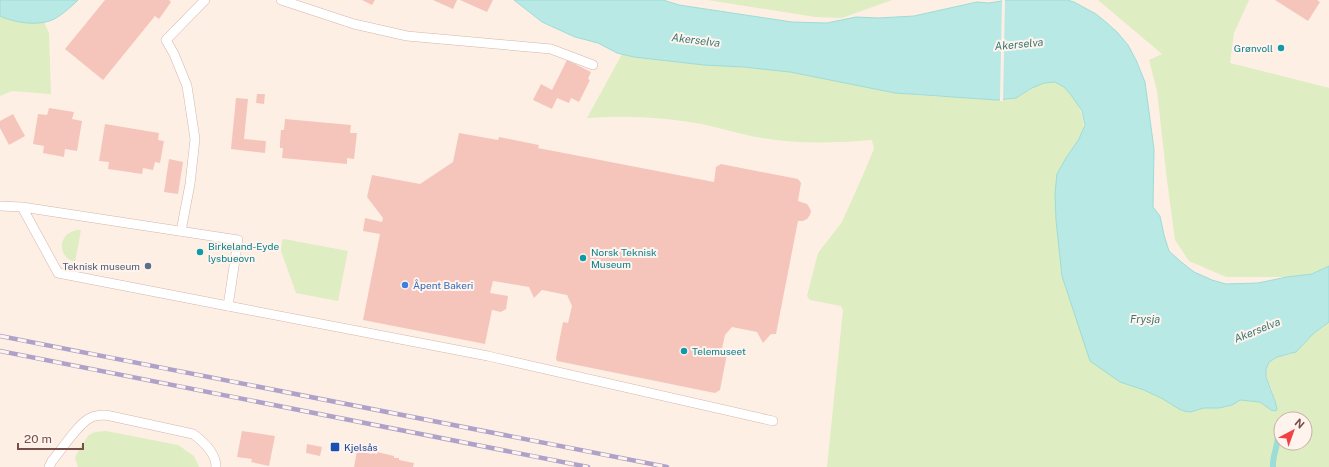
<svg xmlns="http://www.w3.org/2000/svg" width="1329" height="467" viewBox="0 0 1329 467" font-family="'Public Sans',sans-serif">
  <rect width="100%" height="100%" fill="#feefe5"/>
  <g fill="#deedc2" fill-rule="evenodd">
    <path d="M 708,0 L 892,0 L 842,18 L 815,17 Z"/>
    <path d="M 1098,0 L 1249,0 L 1234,33 L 1230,63 L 1329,88 L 1329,266 L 1312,274 L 1287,277 L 1226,277 L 1189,261 L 1175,240 L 1167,180 L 1157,91 L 1149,60 L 1162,54 Z"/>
    <path d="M 0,16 L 23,22 L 44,22 L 49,33 L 51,94 L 12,91 L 0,96 Z"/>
    <path d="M 622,54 C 677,65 734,65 790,72 C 825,77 859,87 894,92 C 922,97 951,97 979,98 C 991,99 1004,101 1015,98 C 1028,94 1042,77 1057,83 C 1064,86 1070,93 1074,99 C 1091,127 1083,134 1066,158 L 1120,382 L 1144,390 L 1163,399 L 1179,409 L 1190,412 L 1204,408 L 1219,408 L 1232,405 L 1240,400 L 1260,402 L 1271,410 L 1277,409 L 1272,390 L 1266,377 L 1266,369 L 1269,362 L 1277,357 L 1292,354 L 1314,333 L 1329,322 L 1329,467 L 827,467 L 843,310 L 841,306 L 810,300 L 807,296 L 818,253 L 842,222 L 863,175 L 874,149 L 872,140 C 835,143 798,144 762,138 C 742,135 722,128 702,124 C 664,117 626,115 587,118 ZM 1281,419 L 1305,419 L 1305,443 L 1281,443 Z"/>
    <path d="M 78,230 L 81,230 L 75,262 C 56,257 58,232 78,230 Z"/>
    <path d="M 284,239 L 348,251 L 338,301 L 296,293 L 281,251 L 282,240 Z"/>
    <path d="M 106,431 L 178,445 L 194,456 L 199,467 L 78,467 L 75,458 L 79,449 L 89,435 L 95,432 Z"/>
  </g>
  <g fill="#b8e9e5" stroke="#9ddcd7">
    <path d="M 0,0 L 78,0 C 71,7 64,13 56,18 C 41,27 15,23 0,16 Z"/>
    <path d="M 514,0 L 663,0 L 679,5 L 792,22 L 827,23 L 856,17 L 878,18 L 914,16 L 977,2 L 989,3 L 1007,0 L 1067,0 L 1074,2 L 1096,14 L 1107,23 L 1117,32 L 1128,45 L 1136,60 L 1145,82 L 1154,149 L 1153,207 L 1160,216 L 1164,235 L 1169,251 L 1180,261 L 1194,272 L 1212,280 L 1226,284 L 1258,283 L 1287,277 L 1312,274 L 1329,266 L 1329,322 L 1314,333 L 1296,352 L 1277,357 L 1269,362 L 1266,369 L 1266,377 L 1275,401 L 1277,409 L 1276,411 L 1271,410 L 1260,402 L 1240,400 L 1232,405 L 1219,408 L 1204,408 L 1190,412 L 1184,411 L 1179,409 L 1163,399 L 1144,390 L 1120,382 L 1090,361 L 1062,276 L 1056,220 L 1055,193 L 1057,174 L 1066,158 L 1079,139 L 1085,125 L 1082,111 L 1071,95 L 1064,87 L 1055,82 L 1044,83 L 1032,88 L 1016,98 L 997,100 L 895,93 L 790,72 L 743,67 L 704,65 L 634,57 L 617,53 L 598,43 L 575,37 L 542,22 Z"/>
  </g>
  <path fill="#feefe5" d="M 1002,0 L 1005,0 L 1003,101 L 1000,101 Z"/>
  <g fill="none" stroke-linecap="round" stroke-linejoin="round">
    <path stroke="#9ddcd7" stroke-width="6" d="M 1273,467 C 1272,455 1279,445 1278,433"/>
  </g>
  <g fill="#f5c5bb">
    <path d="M 105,0 L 169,0 L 171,2 L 159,19 L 155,16 L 103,80 L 65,49 Z"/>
    <path d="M 362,0 L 375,0 L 372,5 Z"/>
    <path d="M 433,0 L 457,0 L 453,9 Z"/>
    <path d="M 460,0 L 493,0 L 487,12 Z"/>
    <path d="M 1275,0 L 1317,0 L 1320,2 L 1308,21 Z"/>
    <path d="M 567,60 L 591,72 L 588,79 L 590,80 L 579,102 L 571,98 L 569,103 L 557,98 L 552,109 L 533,100 L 541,84 L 552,90 Z"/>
    <path d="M 257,94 L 265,94 L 264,104 L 256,103 Z"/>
    <path d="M 236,98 L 248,99 L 244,139 L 266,141 L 265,153 L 231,149 Z"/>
    <path d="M 49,108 L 74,112 L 72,119 L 82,121 L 77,151 L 65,149 L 64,157 L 43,153 L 44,146 L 33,144 L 38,114 L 47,115 Z"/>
    <path d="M 13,114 L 25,136 L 9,145 L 0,128 L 0,121 Z"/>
    <path d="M 285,119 L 351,125 L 350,133 L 357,133 L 354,159 L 347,158 L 347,164 L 282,158 L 283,148 L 280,148 L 280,142 L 281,130 L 284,130 Z"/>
    <path d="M 105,124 L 159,133 L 158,140 L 164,141 L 160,163 L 155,162 L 153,170 L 143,168 L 142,174 L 108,169 L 109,162 L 99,161 Z"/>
    <path d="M 459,133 L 498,140 L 499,137 L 539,145 L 538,148 L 714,182 L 716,167 L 721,164 L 798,179 L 801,183 L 798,201 L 807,204 L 809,207 L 811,211 L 810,215 L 807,219 L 803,221 L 798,221 L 776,334 L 771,334 L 763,343 L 757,332 L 732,327 L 725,335 L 721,353 L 727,354 L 720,390 L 715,393 L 557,361 L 556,358 L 563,322 L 568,323 L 572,306 L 567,295 L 542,290 L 534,298 L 529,287 L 493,281 L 490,293 L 508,296 L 506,309 L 501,312 L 492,310 L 485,344 L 363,320 L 380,234 L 363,231 L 365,218 L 382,222 L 383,218 L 367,197 L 372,175 L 420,184 L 453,162 Z"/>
    <path d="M 169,159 L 183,162 L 178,194 L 164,192 Z"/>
    <path d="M 242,431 L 275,436 L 269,466 L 251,462 L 252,459 L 237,457 Z"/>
    <path d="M 307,444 L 322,447 L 320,456 L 306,453 Z"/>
    <path d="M 357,451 L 372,454 L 372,453 L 377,454 L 377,452 L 394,456 L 394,458 L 399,458 L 399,460 L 414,463 L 413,467 L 354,467 Z"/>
  </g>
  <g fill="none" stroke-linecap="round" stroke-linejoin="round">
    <g stroke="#d3b5ad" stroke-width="10">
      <g id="lane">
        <path d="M 281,0 L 354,24 L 407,36 L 551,49 L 593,65"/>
        <path d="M 0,206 L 22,207 L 238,240 L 228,306 L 58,273 L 22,207"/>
        <path d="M 181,231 L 190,184 L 195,139 L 187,86 L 174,54 L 166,40 L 205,0"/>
        <path d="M 228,306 L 488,356 L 773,421"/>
        <path d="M 49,467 L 52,461 C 62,449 78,424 90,418 C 95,415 100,415 106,415 L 193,434 C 204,442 216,453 216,467"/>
      </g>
    </g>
    <use href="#lane" stroke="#fff" stroke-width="9"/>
    <g stroke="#aea2c9" stroke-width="4.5">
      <g id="rail">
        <path d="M 0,336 L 667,467"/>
        <path d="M 0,351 L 588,467"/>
      </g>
    </g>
    <use href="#rail" stroke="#fff4ed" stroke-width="3" stroke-dasharray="9" stroke-linecap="butt"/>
  </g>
  <g fill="#0f9aa8" stroke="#fff4ed" stroke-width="1.5">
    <circle cx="1281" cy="48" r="4"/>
    <circle cx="200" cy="252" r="4"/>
    <circle cx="583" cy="258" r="4"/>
    <circle cx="684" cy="351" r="4"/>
  </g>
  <circle fill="#5c6f8a" stroke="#fff4ed" stroke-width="1.5" cx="148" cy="266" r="4"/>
  <circle fill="#3f7fe0" stroke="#fff4ed" stroke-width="1.5" cx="405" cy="285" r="4"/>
  <rect fill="#1a4fb4" stroke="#fff4ed" stroke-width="1.5" x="330" y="442" width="10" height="10" rx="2"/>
  <g text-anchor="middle" stroke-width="4" stroke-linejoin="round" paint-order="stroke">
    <g font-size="10" fill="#0d838f" stroke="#fff4ed" text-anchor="start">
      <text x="1273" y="52" text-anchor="end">Grønvoll</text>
      <text x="208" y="250">Birkeland-Eyde<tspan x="208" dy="12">lysbueovn</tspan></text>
      <text x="591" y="256">Norsk Teknisk<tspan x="591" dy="12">Museum</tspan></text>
      <text x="692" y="355">Telemuseet</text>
    </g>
    <g font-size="10" fill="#4e5e75" stroke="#fff4ed" text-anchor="end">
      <text x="140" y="270">Teknisk museum</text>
    </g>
    <g font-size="10" fill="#366cbe" stroke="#fff4ed" text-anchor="start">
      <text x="413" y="289">Åpent Bakeri</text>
    </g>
    <g font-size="10" fill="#164399" stroke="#fff4ed" text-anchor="start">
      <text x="344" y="451">Kjelsås</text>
    </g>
    <g font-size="11" font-style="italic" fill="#387874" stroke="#fff4ed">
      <text transform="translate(696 40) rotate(7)" y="4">Akerselva</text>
      <text transform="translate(1019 44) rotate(-5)" y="4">Akerselva</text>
      <text x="1145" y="323">Frysja</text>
      <text transform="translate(1257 330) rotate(-22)" y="4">Akerselva</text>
    </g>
  </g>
  <g transform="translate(1293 431) rotate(41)"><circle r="19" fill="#fff4ed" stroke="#c9b2ab"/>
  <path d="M0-3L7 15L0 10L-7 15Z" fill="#f04244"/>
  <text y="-6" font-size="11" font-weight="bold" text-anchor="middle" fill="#794e48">N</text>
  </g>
  <path d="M18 443v6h65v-6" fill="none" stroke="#794e48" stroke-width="2"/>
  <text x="24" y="443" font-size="12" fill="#794e48" stroke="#fff4ed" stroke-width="3" paint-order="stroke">20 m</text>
</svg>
